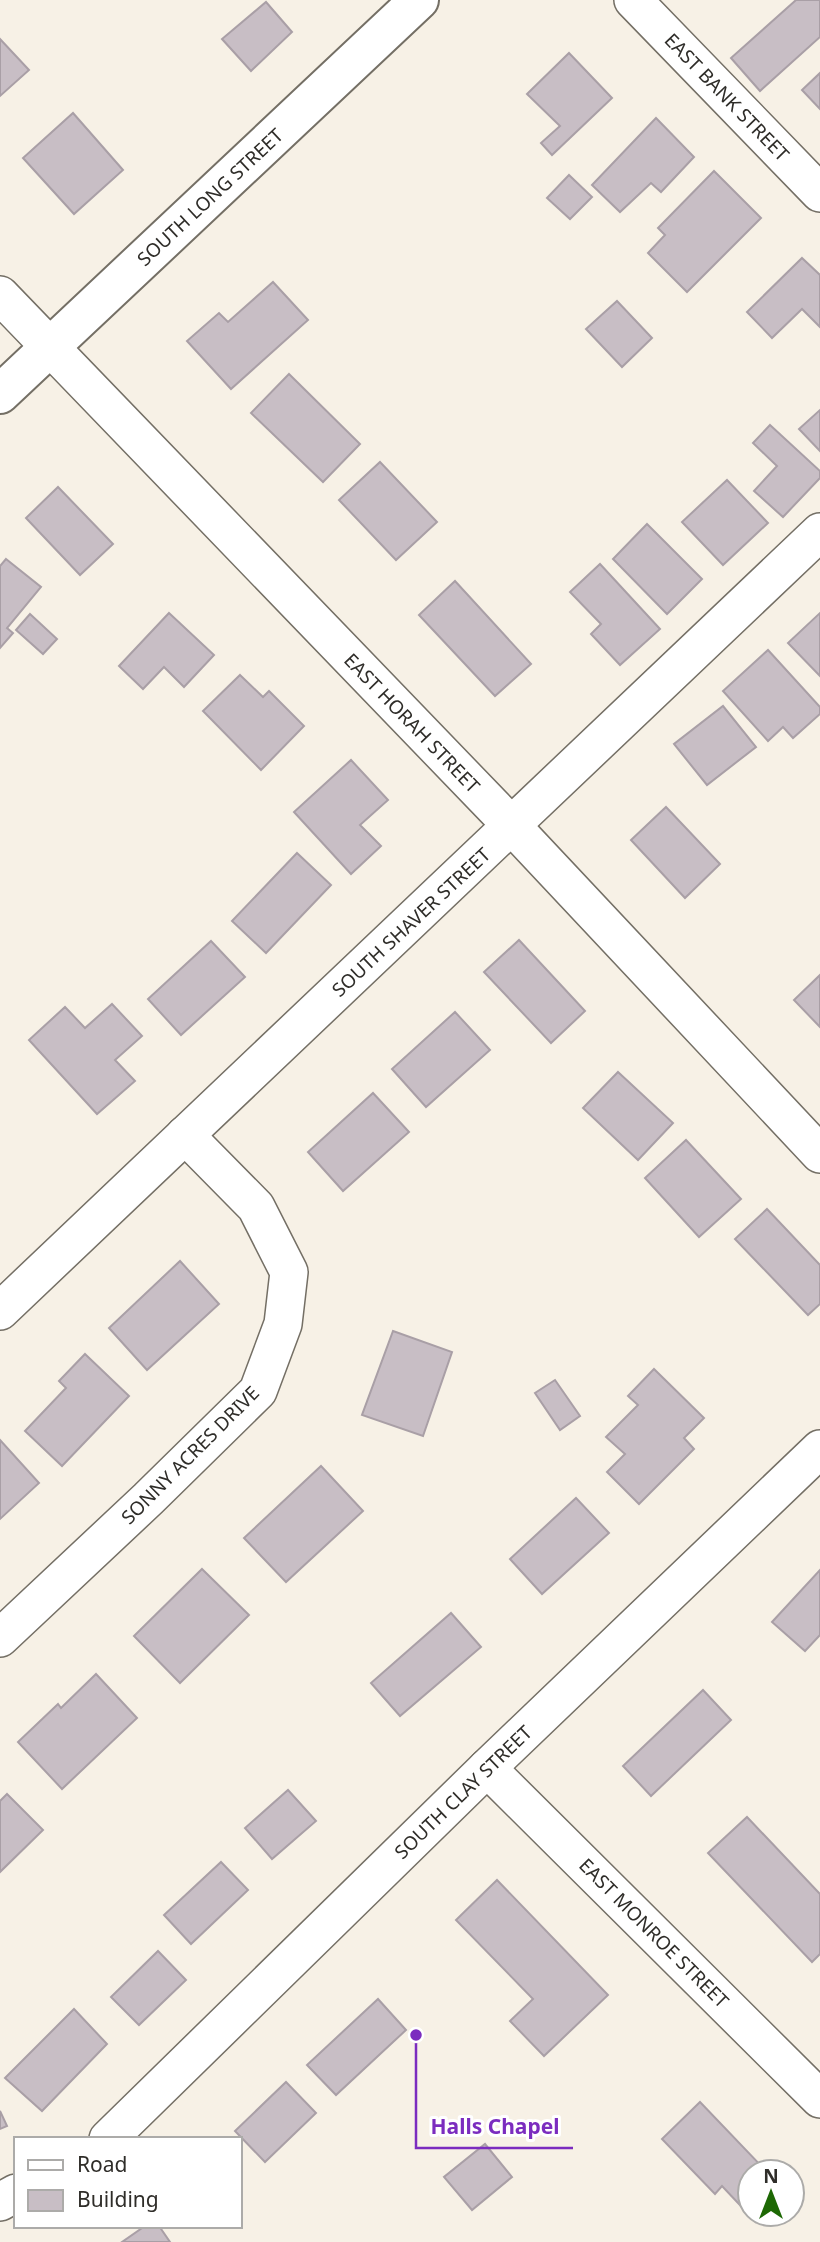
<svg xmlns="http://www.w3.org/2000/svg" width="820" height="2242" viewBox="0 0 820 2242" font-family="'Noto Sans',sans-serif">
  <rect width="100%" height="100%" fill="#f7f1e6"/>
  <g fill="#c8bec5" stroke="#a99fa6" stroke-width="2">
    <path d="M 796,0 L 820,0 L 820,37 L 760,91 L 731,58 Z"/>
    <path d="M 266,2 L 292,32 L 251,71 L 222,39 Z"/>
    <path d="M 0,39 L 29,70 L 0,96 Z"/>
    <path d="M 569,53 L 612,98 L 552,155 L 541,143 L 560,126 L 527,94 Z"/>
    <path d="M 820,73 L 820,109 L 802,90 Z"/>
    <path d="M 73,113 L 123,170 L 74,214 L 23,158 Z"/>
    <path d="M 656,118 L 694,157 L 661,192 L 651,183 L 620,212 L 592,185 Z"/>
    <path d="M 714,171 L 761,218 L 687,292 L 648,253 L 665,235 L 658,228 Z"/>
    <path d="M 569,175 L 592,197 L 570,219 L 547,198 Z"/>
    <path d="M 802,258 L 820,275 L 820,327 L 802,309 L 772,338 L 747,312 Z"/>
    <path d="M 273,282 L 308,320 L 231,389 L 187,341 L 219,313 L 228,322 Z"/>
    <path d="M 617,301 L 652,338 L 622,367 L 586,329 Z"/>
    <path d="M 289,374 L 360,444 L 323,482 L 251,413 Z"/>
    <path d="M 820,410 L 820,451 L 799,429 Z"/>
    <path d="M 770,425 L 820,471 L 820,478 L 783,517 L 754,491 L 777,466 L 753,443 Z"/>
    <path d="M 380,462 L 437,522 L 396,560 L 339,500 Z"/>
    <path d="M 727,480 L 768,523 L 723,565 L 682,522 Z"/>
    <path d="M 58,487 L 113,544 L 80,575 L 26,518 Z"/>
    <path d="M 647,524 L 702,579 L 667,614 L 613,559 Z"/>
    <path d="M 6,559 L 41,587 L 7,628 L 13,633 L 0,648 L 0,566 Z"/>
    <path d="M 600,564 L 660,629 L 620,665 L 591,634 L 601,624 L 570,592 Z"/>
    <path d="M 455,581 L 531,664 L 495,696 L 419,615 Z"/>
    <path d="M 169,613 L 214,655 L 184,687 L 164,667 L 143,689 L 119,666 Z"/>
    <path d="M 820,613 L 820,676 L 788,643 Z"/>
    <path d="M 30,614 L 57,639 L 43,654 L 16,630 Z"/>
    <path d="M 768,650 L 820,707 L 820,714 L 793,738 L 783,727 L 768,741 L 723,691 Z"/>
    <path d="M 240,675 L 263,697 L 269,691 L 304,726 L 261,770 L 203,711 Z"/>
    <path d="M 723,706 L 756,747 L 707,785 L 674,744 Z"/>
    <path d="M 351,760 L 388,800 L 360,825 L 381,846 L 351,874 L 294,812 Z"/>
    <path d="M 666,807 L 720,864 L 685,898 L 631,840 Z"/>
    <path d="M 297,853 L 331,885 L 266,953 L 232,921 Z"/>
    <path d="M 519,940 L 585,1011 L 551,1043 L 484,972 Z"/>
    <path d="M 211,941 L 245,977 L 181,1035 L 148,999 Z"/>
    <path d="M 820,975 L 820,1027 L 794,1000 Z"/>
    <path d="M 112,1004 L 142,1036 L 115,1060 L 135,1081 L 97,1114 L 29,1040 L 65,1007 L 85,1028 Z"/>
    <path d="M 455,1012 L 490,1050 L 426,1107 L 392,1069 Z"/>
    <path d="M 618,1072 L 673,1123 L 638,1160 L 583,1108 Z"/>
    <path d="M 373,1093 L 409,1132 L 343,1191 L 308,1152 Z"/>
    <path d="M 686,1140 L 741,1199 L 699,1237 L 645,1178 Z"/>
    <path d="M 767,1209 L 820,1265 L 820,1304 L 808,1315 L 735,1239 Z"/>
    <path d="M 180,1261 L 219,1304 L 147,1370 L 109,1328 Z"/>
    <path d="M 393,1331 L 452,1352 L 423,1436 L 362,1415 Z"/>
    <path d="M 85,1354 L 129,1396 L 62,1466 L 25,1431 L 66,1388 L 59,1381 Z"/>
    <path d="M 654,1369 L 704,1418 L 684,1438 L 694,1449 L 639,1504 L 607,1472 L 625,1454 L 606,1437 L 638,1405 L 628,1396 Z"/>
    <path d="M 555,1380 L 580,1416 L 560,1430 L 535,1393 Z"/>
    <path d="M 0,1440 L 39,1483 L 0,1519 Z"/>
    <path d="M 321,1466 L 363,1511 L 286,1582 L 244,1538 Z"/>
    <path d="M 576,1498 L 609,1533 L 542,1594 L 510,1559 Z"/>
    <path d="M 202,1569 L 249,1615 L 180,1683 L 134,1636 Z"/>
    <path d="M 820,1570 L 820,1635 L 805,1651 L 772,1622 Z"/>
    <path d="M 451,1613 L 481,1647 L 400,1716 L 371,1683 Z"/>
    <path d="M 96,1674 L 137,1718 L 62,1789 L 18,1742 L 58,1704 L 61,1708 Z"/>
    <path d="M 703,1690 L 731,1720 L 651,1796 L 623,1766 Z"/>
    <path d="M 288,1790 L 316,1821 L 272,1859 L 245,1828 Z"/>
    <path d="M 7,1794 L 43,1830 L 0,1872 L 0,1801 Z"/>
    <path d="M 747,1817 L 820,1894 L 820,1954 L 812,1962 L 708,1853 Z"/>
    <path d="M 221,1862 L 248,1890 L 191,1944 L 164,1915 Z"/>
    <path d="M 497,1880 L 608,1995 L 544,2056 L 510,2021 L 533,1999 L 456,1920 Z"/>
    <path d="M 158,1951 L 186,1980 L 139,2025 L 111,1997 Z"/>
    <path d="M 378,1999 L 406,2030 L 336,2095 L 307,2065 Z"/>
    <path d="M 74,2009 L 107,2044 L 42,2111 L 5,2078 Z"/>
    <path d="M 286,2082 L 316,2113 L 265,2162 L 235,2131 Z"/>
    <path d="M 700,2102 L 767,2172 L 750,2172 L 750,2214 L 765,2214 L 756,2222 L 722,2186 L 715,2194 L 662,2139 Z"/>
    <path d="M 0,2111 L 7,2126 L 0,2129 Z"/>
    <path d="M 485,2144 L 512,2177 L 472,2210 L 444,2177 Z"/>
    <path d="M 145,2226 L 159,2226 L 170,2242 L 122,2242 Z"/>
  </g>
  <g fill="none" stroke-linecap="round" stroke-linejoin="round">
    <g stroke="#746f65" stroke-width="40">
      <g id="street">
        <path d="M 633,0 L 820,193"/>
        <path d="M 0,295 L 512,826 L 820,1154"/>
        <path d="M 0,1311 L 820,532"/>
        <path d="M 0,1638 L 148,1499 L 258,1391 L 283,1324 L 289,1272 L 256,1207 L 185,1135"/>
        <path d="M 487,1768 L 820,2099"/>
        <path d="M 108,2139 L 487,1768 L 820,1449"/>
        <path d="M 0,2202 L 16,2193"/>
      </g>
    </g>
    <g stroke="#746f65" stroke-width="42">
      <path id="secondary" d="M 0,394 L 419,0"/>
    </g>
    <use href="#street" stroke="#fff" stroke-width="37"/>
    <use href="#secondary" stroke="#fff" stroke-width="38"/>
  </g>
  <g text-anchor="middle" stroke-width="6" stroke-linejoin="round" paint-order="stroke">
    <g font-size="19" fill="#2f2d29" stroke="#fff">
      <text transform="translate(727 97) rotate(46)" y="7">EAST BANK STREET</text>
      <text transform="translate(210 197) rotate(-43)" y="7">SOUTH LONG STREET</text>
      <text transform="translate(412 723) rotate(46)" y="7">EAST HORAH STREET</text>
      <text transform="translate(411 922) rotate(-43)" y="7">SOUTH SHAVER STREET</text>
      <text transform="translate(190 1455) rotate(-45)" y="7">SONNY ACRES DRIVE</text>
      <text transform="translate(463 1792) rotate(-44)" y="7">SOUTH CLAY STREET</text>
      <text transform="translate(654 1933) rotate(45)" y="7">EAST MONROE STREET</text>
    </g>
  </g>
  <path fill="none" stroke="#7b2cbf" stroke-width="2.5" d="M416 2035L416 2148H573"/>
  <circle fill="#7b2cbf" stroke="#fff" stroke-width="2.5" cx="416" cy="2035" r="7"/>
  <g font-size="21" text-anchor="middle" font-weight="bold" fill="#7b2cbf" stroke="#fff" stroke-width="6" stroke-linejoin="round" paint-order="stroke">
    <text x="495" y="2134">Halls Chapel</text>
  </g>
  <rect x="14" y="2137" width="228" height="91" fill="#ffffff" stroke="#acaba9" stroke-width="2"/>
  <rect x="28" y="2160" width="35" height="10" fill="#ffffff" stroke="#acaba9" stroke-width="2"/>
  <text x="77" y="2172" font-size="21" fill="#2f2d29">Road</text>
  <rect x="28" y="2190" width="35" height="21" fill="#c8bec5" stroke="#acaba9" stroke-width="2"/>
  <text x="77" y="2207" font-size="21" fill="#2f2d29">Building</text>
  <g transform="translate(771 2193)"><circle r="33" fill="#ffffff" stroke="#acaba9" stroke-width="2"/>
  <path d="M0-5L12 26L0 18L-12 26Z" fill="#1d6804"/>
  <text y="-10" font-size="19" font-weight="bold" text-anchor="middle" fill="#2f2d29">N</text>
  </g>
</svg>
